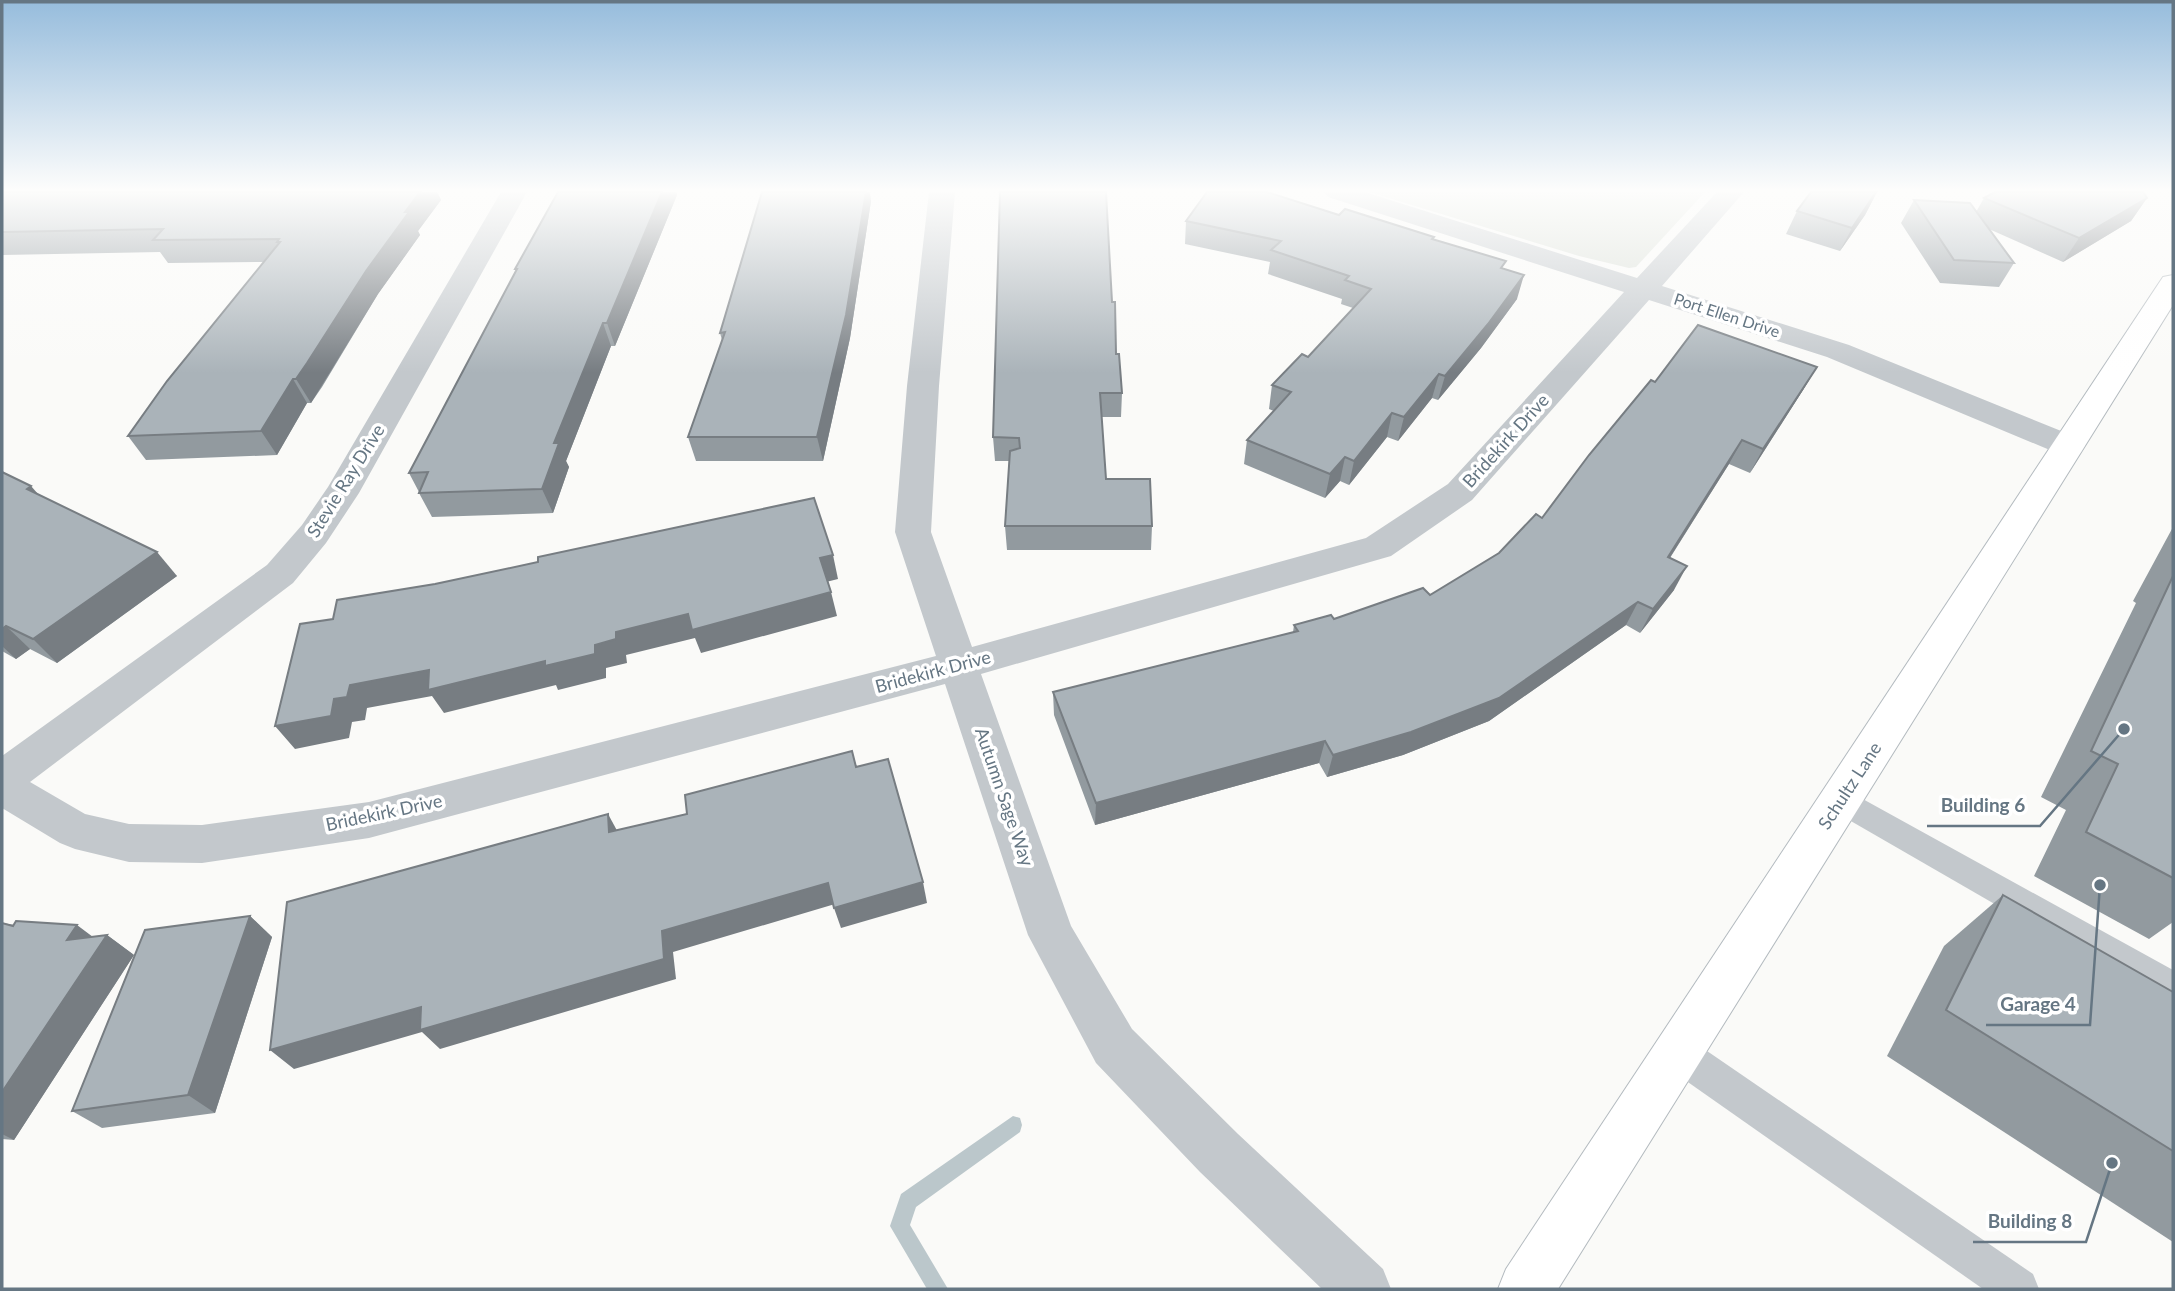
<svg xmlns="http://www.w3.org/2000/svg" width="2175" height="1291" viewBox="0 0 2175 1291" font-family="Lato,sans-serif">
  <rect width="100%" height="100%" fill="#fafaf8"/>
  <path fill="#dadfd7" d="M 1369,192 L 1705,192 L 1636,267 L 1629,268 L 1579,256 Z"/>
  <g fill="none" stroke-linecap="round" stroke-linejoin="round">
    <path fill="#bbc7cb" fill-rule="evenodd" d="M 1013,1116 L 1020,1118 L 1022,1125 L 1020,1132 L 916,1207 L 910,1225 L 948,1289 L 927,1289 L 890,1226 L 901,1194 Z"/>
    <g stroke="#b3babf" stroke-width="2">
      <path id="secondary" d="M 2173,275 L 2173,305 L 1558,1289 L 1498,1289 L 1506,1269 L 2159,283 L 2163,277 Z"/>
    </g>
    <g fill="#c3c8cc" fill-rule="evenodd">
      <path d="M 1841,787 L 2173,970 L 2173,1004 L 2161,1000 L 1830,809 L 1825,800 L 1830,791 Z"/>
      <path d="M 1678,1035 L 1691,1040 L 2033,1274 L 2039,1289 L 1983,1289 L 1665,1066 L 1660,1053 L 1665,1040 Z"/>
    </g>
    <path fill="#c3c8cc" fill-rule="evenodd" d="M 501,192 L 527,192 L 359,493 L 326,543 L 293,583 L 30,782 L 85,814 L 129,824 L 202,825 L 369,802 L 936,656 L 895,532 L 907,386 L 929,192 L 955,192 L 939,386 L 931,532 L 972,647 L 1366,538 L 1448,484 L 1624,292 L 1328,197 L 1324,192 L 1365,192 L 1637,278 L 1717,192 L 1744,192 L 1662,286 L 1849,345 L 2081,439 L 2085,446 L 2081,453 L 2069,457 L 2057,453 L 1827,357 L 1649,300 L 1472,500 L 1391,556 L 981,674 L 1071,926 L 1132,1029 L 1238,1134 L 1383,1269 L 1391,1289 L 1322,1289 L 1200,1172 L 1096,1063 L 1028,935 L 945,684 L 369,838 L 202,863 L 129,862 L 75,849 L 60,843 L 2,808 L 2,756 L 267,565 L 302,525 L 328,487 Z"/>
    <use href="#secondary" fill="#fff" fill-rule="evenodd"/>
  </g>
  <g fill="#929a9f">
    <path d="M 2,192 L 437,192 L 441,200 L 418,231 L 420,235 L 378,294 L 322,387 L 311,403 L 307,403 L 277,455 L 146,460 L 128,436 L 264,262 L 168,263 L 160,252 L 2,255 Z"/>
    <path d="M 558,192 L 676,192 L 677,195 L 615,346 L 611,346 L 566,461 L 569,467 L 553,513 L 432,517 L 419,493 L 419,492 L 409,473 L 516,271 L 515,269 Z"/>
    <path d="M 1877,192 L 1865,215 L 1840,251 L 1786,234 L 1797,211 Z"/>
    <path d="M 1984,198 L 2147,198 L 2131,221 L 2063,262 L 1989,229 L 2014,263 L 1999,287 L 1940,283 L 1901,223 L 1914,200 L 1976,212 Z"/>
    <path d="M 871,201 L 850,338 L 823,461 L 696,461 L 688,437 L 722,340 L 720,333 Z"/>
    <path d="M 1339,215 L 1434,239 L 1504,269 L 1517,299 L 1481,348 L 1438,400 L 1432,398 L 1398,441 L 1387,437 L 1349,485 L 1340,481 L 1325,498 L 1244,464 L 1247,440 L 1274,411 L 1269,409 L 1272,385 L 1308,357 L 1353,308 L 1341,304 L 1342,299 L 1268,274 L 1270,262 L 1185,244 L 1186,221 Z"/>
    <path d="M 1112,302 L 1116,354 L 1122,393 L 1121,417 L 1101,417 L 1106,479 L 1152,526 L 1151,550 L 1007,550 L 1005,526 L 1009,461 L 995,461 L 993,437 Z"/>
    <path d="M 1817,367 L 1803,390 L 1750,473 L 1729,464 L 1670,558 L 1674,590 L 1640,633 L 1626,625 L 1489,721 L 1403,755 L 1327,777 L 1319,763 L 1095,825 L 1054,715 L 1053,692 L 1293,632 L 1294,625 L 1334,619 L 1430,595 L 1499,553 L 1542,518 L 1655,382 Z"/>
    <path d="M 2,472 L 38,495 L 177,576 L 57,663 L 30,649 L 16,659 L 2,651 Z"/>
    <path d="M 2173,527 L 2173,922 L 2149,939 L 2034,876 L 2066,810 L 2041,797 L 2136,603 L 2133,601 Z"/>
    <path d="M 2003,895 L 2173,992 L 2173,1242 L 1887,1056 L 1944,946 Z"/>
    <path d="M 250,916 L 272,937 L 215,1113 L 102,1128 L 72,1111 Z"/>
    <path d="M 2,923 L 92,937 L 107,935 L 134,955 L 14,1140 L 2,1139 Z"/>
  </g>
  <g fill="#777d82">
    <path d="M 420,192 L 437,192 L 441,200 L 418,231 L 420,235 L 378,294 L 311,403 L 296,379 L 405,212 Z"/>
    <path d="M 662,192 L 676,192 L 677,195 L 615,346 L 607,323 Z"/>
    <path d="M 866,192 L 870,192 L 871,201 L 850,338 L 823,461 L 817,437 Z"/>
    <path d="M 1877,192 L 1865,215 L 1840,251 L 1852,228 Z"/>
    <path d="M 2147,198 L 2131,221 L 2063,262 L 2079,238 Z"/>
    <path d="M 1524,275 L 1517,299 L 1481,348 L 1438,400 L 1445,376 Z"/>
    <path d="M 603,323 L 611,346 L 566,461 L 569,467 L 553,513 L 542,489 L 554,443 Z"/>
    <path d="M 1817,367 L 1803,390 L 1750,473 L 1763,449 Z"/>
    <path d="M 1439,374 L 1432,398 L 1398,441 L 1404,417 Z"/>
    <path d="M 293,379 L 307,403 L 277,455 L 261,431 Z"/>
    <path d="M 1392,413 L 1387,437 L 1349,485 L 1354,461 Z"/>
    <path d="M 1742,440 L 1729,464 L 1655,581 L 1668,557 Z"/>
    <path d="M 1345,457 L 1340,481 L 1325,498 L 1330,474 Z"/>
    <path d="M 31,486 L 52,510 L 27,489 Z"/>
    <path d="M 157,552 L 177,576 L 57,663 L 33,639 Z"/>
    <path d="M 833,555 L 838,579 L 826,582 L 820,558 Z"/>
    <path d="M 1687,566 L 1674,590 L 1640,633 L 1653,609 Z"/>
    <path d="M 831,592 L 837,616 L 701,653 L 695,638 L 626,655 L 627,663 L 606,668 L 606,678 L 558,690 L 556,685 L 444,713 L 432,696 L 367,708 L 365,720 L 352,722 L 349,738 L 295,749 L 275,726 L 334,699 L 350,685 L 429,670 L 595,645 L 616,632 L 688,614 Z"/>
    <path d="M 1638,602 L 1626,625 L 1489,721 L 1403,755 L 1327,777 L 1333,755 Z"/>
    <path d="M 6,626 L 30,649 L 16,659 L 2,646 L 2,629 Z"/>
    <path d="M 1325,741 L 1319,763 L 1095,825 L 1096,803 Z"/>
    <path d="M 608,814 L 620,836 L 609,832 Z"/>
    <path d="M 923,882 L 927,903 L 841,928 L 834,908 Z"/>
    <path d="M 828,883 L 835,904 L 673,952 L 676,979 L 440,1049 L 422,1032 L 294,1069 L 270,1050 L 662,931 Z"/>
    <path d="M 250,916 L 272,937 L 215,1113 L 188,1095 Z"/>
    <path d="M 77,925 L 101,943 L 107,935 L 134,955 L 14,1140 L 2,1134 L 2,1092 L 67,940 Z"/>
  </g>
  <g fill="#aab3b9" stroke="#777d82" stroke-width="2">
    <path d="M 2,192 L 420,192 L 405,212 L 409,212 L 366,271 L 307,363 L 296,379 L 293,379 L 261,431 L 128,436 L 167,381 L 280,242 L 277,242 L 279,239 L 153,240 L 163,229 L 2,232 Z"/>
    <path d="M 558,192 L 662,192 L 607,323 L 603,323 L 554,443 L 559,443 L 542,489 L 419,493 L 428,472 L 409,473 L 517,269 L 515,269 Z"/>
    <path d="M 762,192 L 866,192 L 846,315 L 817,437 L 688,437 L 725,332 L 720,333 Z"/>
    <path d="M 1000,192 L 1106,192 L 1112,302 L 1115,302 L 1116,354 L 1119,354 L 1122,393 L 1100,393 L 1106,479 L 1150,479 L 1152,526 L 1005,526 L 1010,451 L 1020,448 L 1019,438 L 993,437 Z"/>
    <path d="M 1207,192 L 1267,192 L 1339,215 L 1345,209 L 1434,237 L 1432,239 L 1506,261 L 1501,268 L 1524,275 L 1488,324 L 1445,376 L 1439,374 L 1404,417 L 1392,413 L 1354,461 L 1345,457 L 1330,474 L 1247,440 L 1291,392 L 1272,385 L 1302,354 L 1308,357 L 1371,289 L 1345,280 L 1349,276 L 1271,250 L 1281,241 L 1186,221 Z"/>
    <path d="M 1811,192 L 1876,192 L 1852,228 L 1797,211 Z"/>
    <path d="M 1995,192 L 2143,192 L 2147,198 L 2079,238 L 1984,198 Z"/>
    <path d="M 1914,200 L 1970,203 L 2014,263 L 1954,260 Z"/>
    <path d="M 1698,325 L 1817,367 L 1763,449 L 1742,440 L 1668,557 L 1687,566 L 1653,609 L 1638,602 L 1499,698 L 1411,732 L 1333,755 L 1325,741 L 1096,803 L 1053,692 L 1298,631 L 1294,625 L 1331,615 L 1334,619 L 1423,588 L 1430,595 L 1499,553 L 1536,514 L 1542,518 L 1589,455 L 1651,380 L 1655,382 Z"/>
    <path d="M 2,472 L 31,486 L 27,489 L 157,552 L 33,639 L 6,626 L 2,629 Z"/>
    <path d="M 814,498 L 833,555 L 820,558 L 831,592 L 692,630 L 688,614 L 616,632 L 616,639 L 595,645 L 595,654 L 545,666 L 545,661 L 428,690 L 429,670 L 350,685 L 347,697 L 334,699 L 331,716 L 275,726 L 300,624 L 333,619 L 337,600 L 435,584 L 538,562 L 538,557 Z"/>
    <path d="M 2173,576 L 2173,878 L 2086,832 L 2118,764 L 2091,751 Z"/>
    <path d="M 852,751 L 856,767 L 888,759 L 923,882 L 834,908 L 828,883 L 662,931 L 664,959 L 420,1030 L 421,1007 L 270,1050 L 287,902 L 608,814 L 609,832 L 687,814 L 685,795 Z"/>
    <path d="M 2003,895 L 2173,992 L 2173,1151 L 1946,1010 Z"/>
    <path d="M 250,916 L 188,1095 L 72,1111 L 145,930 Z"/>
    <path d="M 16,921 L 77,925 L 67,940 L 107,935 L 2,1092 L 2,923 L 13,926 Z"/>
  </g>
  <linearGradient id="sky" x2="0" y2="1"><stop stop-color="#96bcdc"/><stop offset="0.51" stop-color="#fdfdfc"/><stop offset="1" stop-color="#fdfdfc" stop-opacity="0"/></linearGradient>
  <rect width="2175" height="373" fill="url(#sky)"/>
  <g text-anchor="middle" stroke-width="7" stroke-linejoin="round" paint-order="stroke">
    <g font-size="16" fill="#657683" stroke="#fff">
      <text transform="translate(1727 315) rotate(18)" y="6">Port Ellen Drive</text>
    </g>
    <g font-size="18" fill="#657683" stroke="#fff">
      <text transform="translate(1506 441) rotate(-48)" y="6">Bridekirk Drive</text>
      <text transform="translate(346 481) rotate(-58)" y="6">Stevie Ray Drive</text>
      <text transform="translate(933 672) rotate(-15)" y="6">Bridekirk Drive</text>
      <text transform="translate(1850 786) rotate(-57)" y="6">Schultz Lane</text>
      <text transform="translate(1004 797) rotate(71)" y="6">Autumn Sage Way</text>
      <text transform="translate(384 813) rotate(-12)" y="6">Bridekirk Drive</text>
    </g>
  </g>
  <path fill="none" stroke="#657683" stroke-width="2.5" d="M2124 729L2040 826H1927M2100 885L2090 1025H1986M2112 1163L2086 1242H1973"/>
  <g fill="#657683" stroke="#fff" stroke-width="2.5">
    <circle cx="2124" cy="729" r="7"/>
    <circle cx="2100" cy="885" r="7"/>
    <circle cx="2112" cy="1163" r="7"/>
  </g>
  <g font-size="19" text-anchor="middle" font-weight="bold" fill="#657683" stroke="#fff" stroke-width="7" stroke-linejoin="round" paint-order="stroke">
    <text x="1983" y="812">Building 6</text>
    <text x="2038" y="1011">Garage 4</text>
    <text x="2030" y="1228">Building 8</text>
  </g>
  <rect width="2175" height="1291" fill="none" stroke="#657683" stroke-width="7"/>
</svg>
